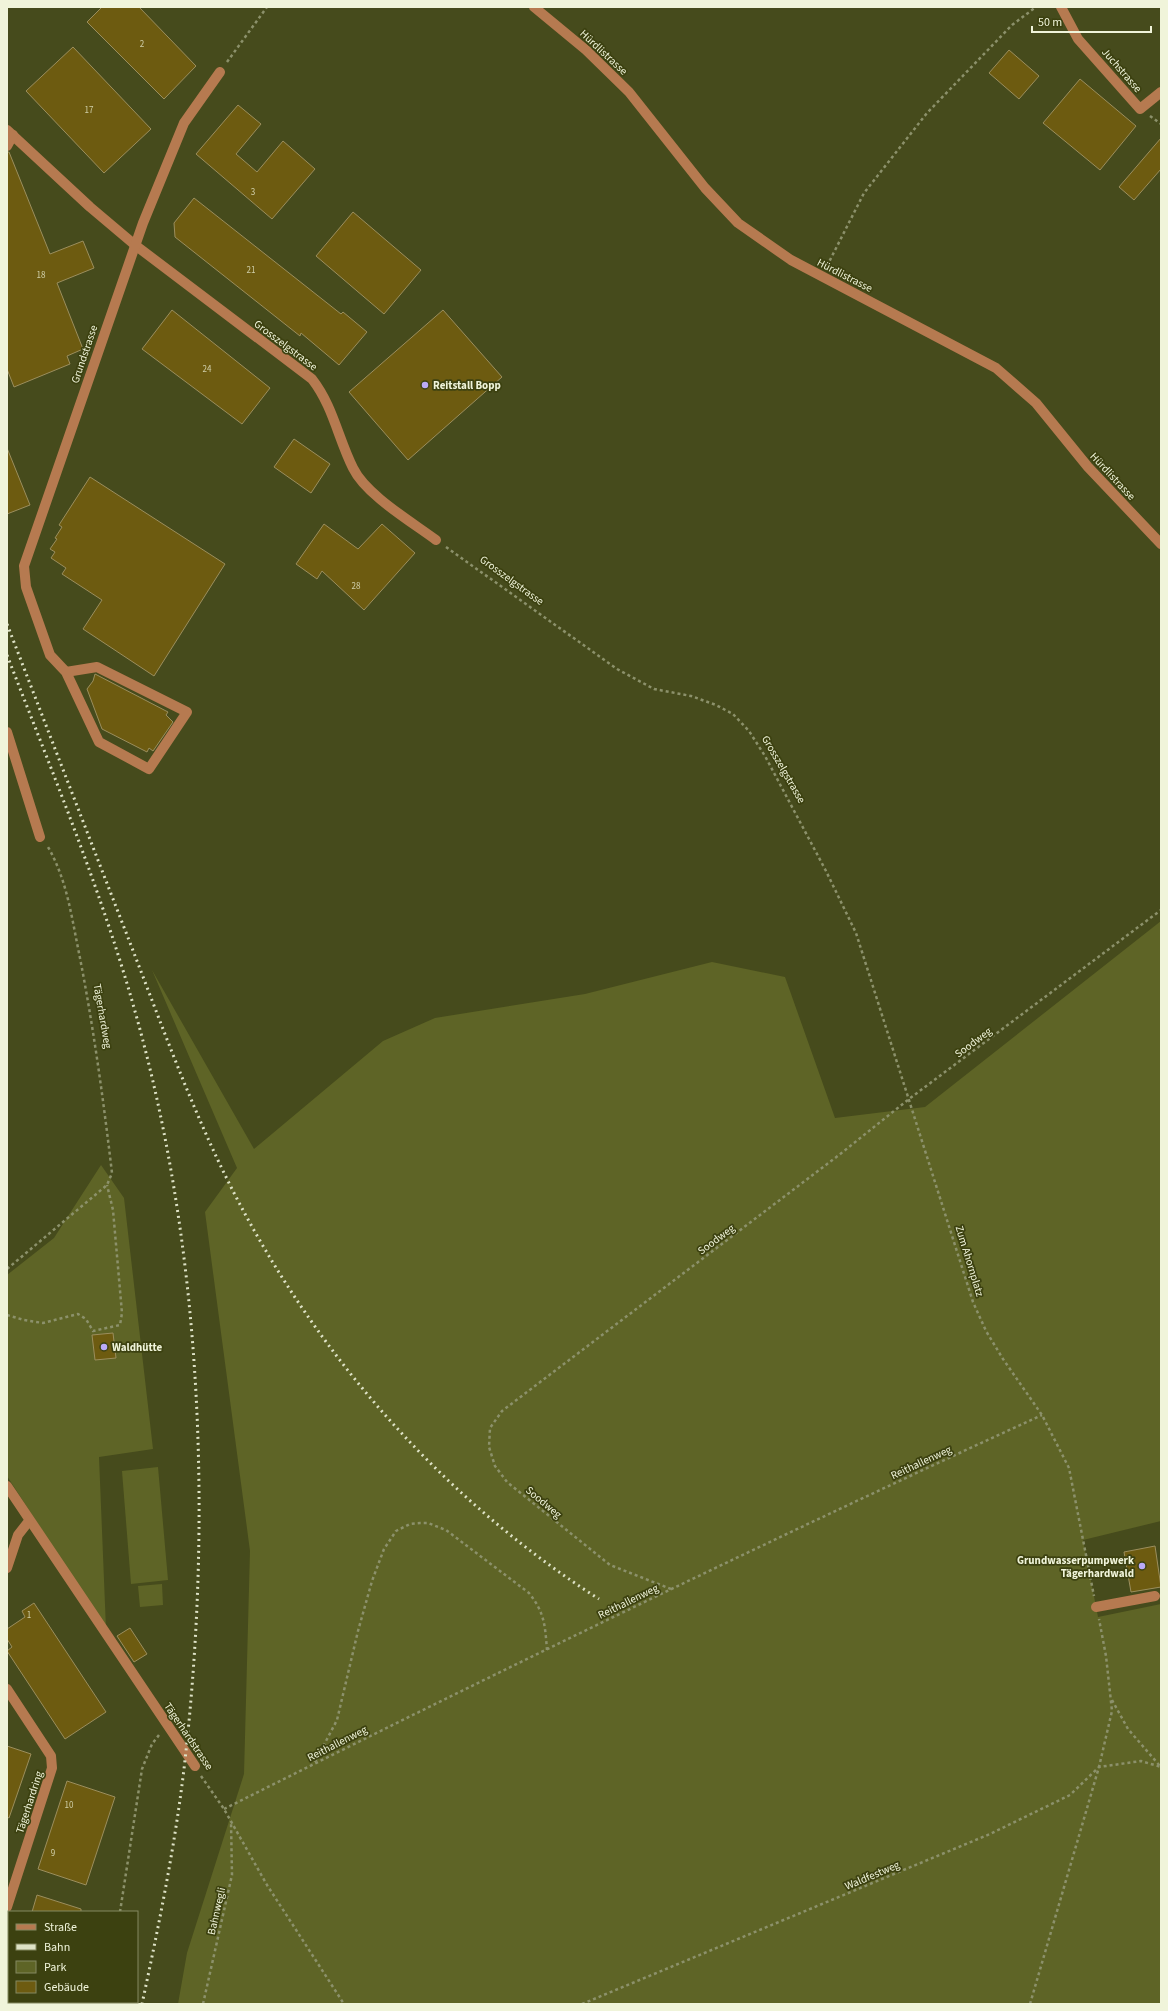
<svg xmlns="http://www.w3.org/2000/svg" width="1168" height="2011" viewBox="0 0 1168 2011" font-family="'Source Sans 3',sans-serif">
  <rect width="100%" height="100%" fill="#464b1c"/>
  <g fill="#5e6426">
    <path d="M 1161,921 L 1161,1521 L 1083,1540 L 1098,1617 L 1161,1604 L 1161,2004 L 178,2004 L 187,1953 L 244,1774 L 250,1551 L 205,1212 L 237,1168 L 152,970 L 254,1149 L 383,1041 L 435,1018 L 585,994 L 712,962 L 785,977 L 835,1118 L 925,1107 Z"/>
    <path d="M 101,1165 L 124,1198 L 153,1449 L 99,1457 L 106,1629 L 7,1476 L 7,1275 L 54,1238 Z"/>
    <path d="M 158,1467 L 168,1580 L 131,1584 L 122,1471 Z"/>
    <path d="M 162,1584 L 163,1605 L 140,1607 L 138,1586 Z"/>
  </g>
  <g fill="#6d5b10" stroke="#9b8e5d">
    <path d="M 102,7 L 139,7 L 196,66 L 164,99 L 87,22 Z"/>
    <path d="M 73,47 L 151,129 L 104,173 L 26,91 Z"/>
    <path d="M 1009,50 L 1039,76 L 1019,99 L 989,73 Z"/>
    <path d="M 1080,79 L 1136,126 L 1100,170 L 1043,123 Z"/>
    <path d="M 238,105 L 261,124 L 236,154 L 257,172 L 283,141 L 315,169 L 272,219 L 196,154 Z"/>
    <path d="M 1161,138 L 1161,169 L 1134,200 L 1119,187 Z"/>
    <path d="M 7,152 L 9,152 L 50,254 L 83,241 L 94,268 L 57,283 L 83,349 L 67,356 L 70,364 L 14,387 L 7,369 Z"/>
    <path d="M 194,198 L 341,314 L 343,312 L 367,332 L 339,365 L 301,333 L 300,336 L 175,237 L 174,223 Z"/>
    <path d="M 353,212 L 421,270 L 384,314 L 316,256 Z"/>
    <path d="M 172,310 L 270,388 L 242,424 L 142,349 Z"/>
    <path d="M 443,310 L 502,377 L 408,460 L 349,392 Z"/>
    <path d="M 294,439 L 330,464 L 311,493 L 274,467 Z"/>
    <path d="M 7,448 L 30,505 L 7,514 Z"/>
    <path d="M 90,477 L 225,564 L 154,676 L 83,629 L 102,600 L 62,574 L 66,568 L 51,558 L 55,552 L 50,549 L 57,539 L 55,538 L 62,527 L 59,525 Z"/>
    <path d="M 324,524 L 358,549 L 382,524 L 415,553 L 364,610 L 322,571 L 317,579 L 296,564 Z"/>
    <path d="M 95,674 L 168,712 L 166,715 L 173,722 L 153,751 L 149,748 L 147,752 L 102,729 L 87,689 L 93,681 Z"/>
    <path d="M 113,1333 L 116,1358 L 95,1360 L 92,1335 Z"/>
    <path d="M 1155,1546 L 1161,1587 L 1131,1592 L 1124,1552 Z"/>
    <path d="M 34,1603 L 106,1712 L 65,1739 L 7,1651 L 12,1647 L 7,1639 L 7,1629 L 25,1617 L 22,1611 Z"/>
    <path d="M 130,1628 L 147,1654 L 134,1662 L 117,1636 Z"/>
    <path d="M 7,1746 L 31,1754 L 9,1818 L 7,1817 Z"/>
    <path d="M 67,1781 L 115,1797 L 86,1885 L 38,1869 Z"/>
    <path d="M 37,1895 L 81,1909 L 81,1912 L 32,1912 Z"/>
  </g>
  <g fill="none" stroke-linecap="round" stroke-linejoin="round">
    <g stroke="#8c916b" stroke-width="2.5" stroke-dasharray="3 3" stroke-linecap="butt">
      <path d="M 227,62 L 267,7"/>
      <path d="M 1150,116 L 1161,124"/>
      <path d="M 827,266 L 864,193 L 927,113 L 1012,25 L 1036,7"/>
      <path d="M 446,547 L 617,669 L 654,689 L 691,696 L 716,705 L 733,714 L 749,731 L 765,756 L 826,871 L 856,933 L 973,1302 L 986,1331 L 1003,1359 L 1042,1415 L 1069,1468 L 1094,1596"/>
      <path d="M 7,1269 L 107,1185 L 112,1173 C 103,1097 93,1023 78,948 C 71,913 66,878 48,847"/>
      <path d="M 7,1315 L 24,1320 L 43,1323 L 78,1314 L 86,1319 L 93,1331 L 120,1325 L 122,1313 L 113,1210 L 107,1185"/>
      <path d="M 671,1589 L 610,1565 L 507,1482 L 495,1466 L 489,1447 L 490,1428 L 502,1411 L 839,1155 L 909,1099 L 1161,910"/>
      <path d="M 1112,1700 L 1128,1729 L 1160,1766"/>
      <path d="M 315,1762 L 337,1720 L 358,1631 L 372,1581 L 384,1549 L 396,1531 L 410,1524 L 420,1523 L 428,1523 L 446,1530 L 529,1593 C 545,1613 545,1626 547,1650"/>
      <path d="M 201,1776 L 224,1809 L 267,1885 L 344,2004"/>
      <path d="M 224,1809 C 495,1673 767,1541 1042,1415"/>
      <path d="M 120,1912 L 142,1769 L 152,1744 L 159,1735"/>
      <path d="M 97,2004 L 97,2002"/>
      <path d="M 203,2004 L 232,1875 L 231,1821"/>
      <path d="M 582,2004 L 990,1834 L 1070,1795 L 1099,1767 L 1141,1761 L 1161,1767"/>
      <path d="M 1030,2004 L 1099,1767 L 1112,1711 L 1106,1656 L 1099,1619"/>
    </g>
    <g stroke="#b67a50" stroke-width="10">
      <path d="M 534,7 L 586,50 L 629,92 L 705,188 L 738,223 L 791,260 L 996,368 L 1036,403 L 1088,467 L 1161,544"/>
      <path d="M 1061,7 L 1078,39 L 1140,109 L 1161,92"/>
      <path d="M 7,130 L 90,207 L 135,245 L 312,379 C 333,406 338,438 353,468 C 366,495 412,522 436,540"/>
      <path d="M 7,146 L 13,135"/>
      <path d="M 66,672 L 97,667 L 187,712 L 149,769 L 99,742 L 66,672 L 50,655 L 26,587 L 24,566 L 143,223 L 184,123 L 220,72"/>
      <path d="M 7,732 L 40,837"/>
      <path d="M 7,1486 L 195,1766"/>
      <path d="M 7,1568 L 18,1535 L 29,1521"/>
      <path d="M 1096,1607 L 1155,1596"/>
      <path d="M 7,1689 L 51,1756 L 52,1768 L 7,1907"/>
    </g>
    <g stroke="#dee2c6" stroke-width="3" stroke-dasharray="2 4" stroke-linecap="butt">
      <path d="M 7,624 C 47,728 87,832 127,935 C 160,1020 191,1108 232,1189 C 316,1355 443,1499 599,1599"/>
      <path d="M 7,655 C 56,782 109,909 143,1041 C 202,1267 211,1519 186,1751 C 177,1836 160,1920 142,2004"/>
    </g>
  </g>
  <g fill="#bbaaf6" stroke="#3c4110" stroke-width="1.5">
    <circle cx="425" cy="385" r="4"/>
    <circle cx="104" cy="1347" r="4"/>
    <circle cx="1142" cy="1566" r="4"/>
  </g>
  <g text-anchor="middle" stroke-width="3.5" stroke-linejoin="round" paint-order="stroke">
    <g font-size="9" fill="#cfcea8">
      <text x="142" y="47">2</text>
      <text x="89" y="113">17</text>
      <text x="253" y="195">3</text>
      <text x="251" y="273">21</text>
      <text x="41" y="278">18</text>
      <text x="207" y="372">24</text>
      <text x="356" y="589">28</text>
      <text x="29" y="1618">1</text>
      <text x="69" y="1808">10</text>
      <text x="53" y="1856">9</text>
    </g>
    <g font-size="11" fill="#f0f4da" stroke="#3c4110">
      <text transform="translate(604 52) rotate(43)" y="4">Hürdlistrasse</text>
      <text transform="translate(1122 70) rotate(49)" y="4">Juchstrasse</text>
      <text transform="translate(845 275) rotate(27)" y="4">Hürdlistrasse</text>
      <text transform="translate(286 345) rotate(37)" y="4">Grosszelgstrasse</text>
      <text transform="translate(84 354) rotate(-71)" y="4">Grundstrasse</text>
      <text transform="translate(1113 476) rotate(47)" y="4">Hürdlistrasse</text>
      <text transform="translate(512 580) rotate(36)" y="4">Grosszelgstrasse</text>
      <text transform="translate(784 769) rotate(60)" y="4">Grosszelgstrasse</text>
      <text transform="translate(103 1016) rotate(80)" y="4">Tägerhardweg</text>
      <text transform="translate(973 1042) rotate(-37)" y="4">Soodweg</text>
      <text transform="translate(716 1239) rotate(-37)" y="4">Soodweg</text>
      <text transform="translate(970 1261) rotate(73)" y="4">Zum Ahornplatz</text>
      <text transform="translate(921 1462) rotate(-25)" y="4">Reithallenweg</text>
      <text transform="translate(544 1502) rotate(40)" y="4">Soodweg</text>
      <text transform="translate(628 1601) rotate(-26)" y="4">Reithallenweg</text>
      <text transform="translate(189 1736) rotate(56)" y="4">Tägerhardstrasse</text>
      <text transform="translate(337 1743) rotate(-27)" y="4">Reithallenweg</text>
      <text transform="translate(29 1802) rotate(-72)" y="4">Tägerhardring</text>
      <text transform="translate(872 1875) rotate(-23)" y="4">Waldfestweg</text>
      <text transform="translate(216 1911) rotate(-77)" y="4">Bahnwegli</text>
    </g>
    <g font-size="11" font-weight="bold" fill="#f0f4da" stroke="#3c4110" text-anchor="start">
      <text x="433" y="389">Reitstall Bopp</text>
      <text x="112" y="1351">Waldhütte</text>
      <text x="1134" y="1564" text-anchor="end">Grundwasserpumpwerk<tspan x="1134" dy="13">Tägerhardwald</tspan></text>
    </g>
  </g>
  <rect width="1168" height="2011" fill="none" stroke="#f0f4da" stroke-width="16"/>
  <rect x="8" y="1911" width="130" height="92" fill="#3c4110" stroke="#848961"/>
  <rect x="16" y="1924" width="20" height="6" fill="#b67a50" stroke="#848961"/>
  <text x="44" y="1931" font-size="12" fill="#f0f4da">Straße</text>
  <rect x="16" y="1944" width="20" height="6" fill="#dee2c6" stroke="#848961"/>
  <text x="44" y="1951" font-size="12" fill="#f0f4da">Bahn</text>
  <rect x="16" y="1961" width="20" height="12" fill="#5e6426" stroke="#848961"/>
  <text x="44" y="1971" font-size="12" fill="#f0f4da">Park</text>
  <rect x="16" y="1981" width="20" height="12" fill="#6d5b10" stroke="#848961"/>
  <text x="44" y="1991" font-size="12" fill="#f0f4da">Gebäude</text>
  <path d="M1032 26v6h119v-6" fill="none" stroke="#f0f4da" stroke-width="2"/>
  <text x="1038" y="26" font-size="12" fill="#f0f4da" stroke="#3c4110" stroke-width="3" paint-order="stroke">50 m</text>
</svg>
